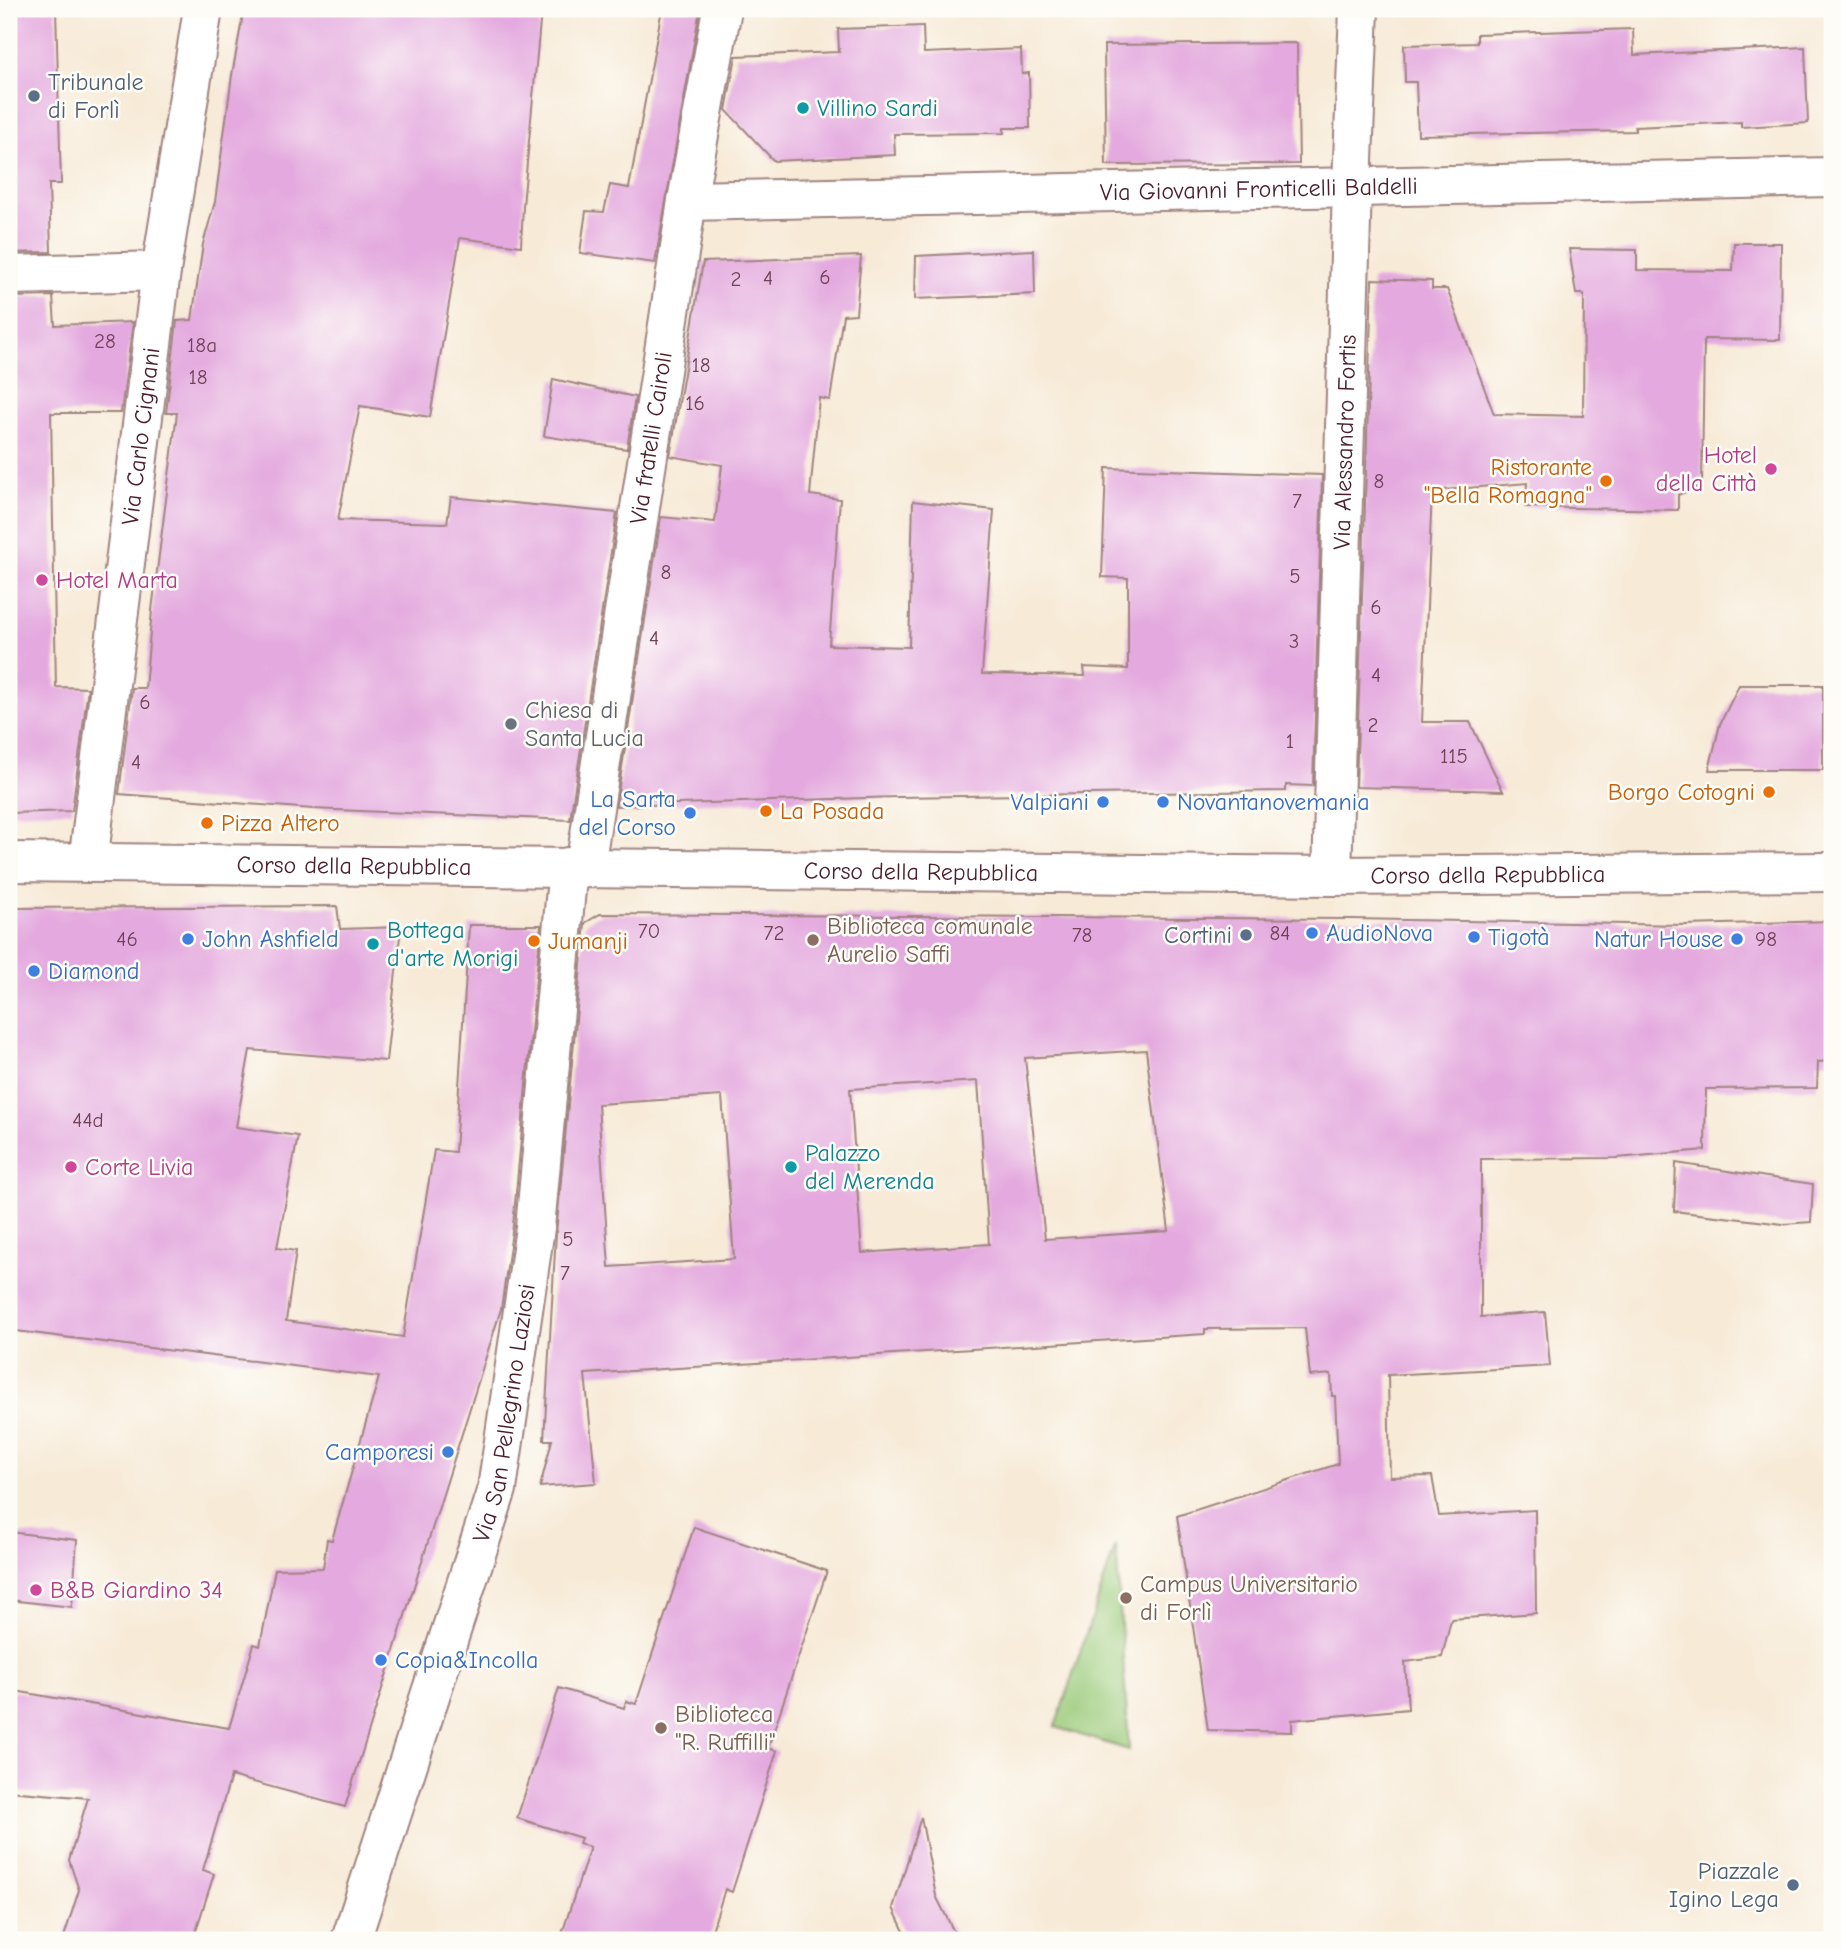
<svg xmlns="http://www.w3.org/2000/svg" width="1841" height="1949" viewBox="0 0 1841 1949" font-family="'Comic Neue',sans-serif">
  <rect width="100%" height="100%" fill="#fdfcf7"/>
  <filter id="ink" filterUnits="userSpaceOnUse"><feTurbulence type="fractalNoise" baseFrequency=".0143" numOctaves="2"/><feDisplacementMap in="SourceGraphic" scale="14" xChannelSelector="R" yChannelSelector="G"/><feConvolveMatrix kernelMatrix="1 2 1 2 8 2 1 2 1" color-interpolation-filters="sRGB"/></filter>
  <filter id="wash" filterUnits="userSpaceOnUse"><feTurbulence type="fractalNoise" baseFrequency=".00686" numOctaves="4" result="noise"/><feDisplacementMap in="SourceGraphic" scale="28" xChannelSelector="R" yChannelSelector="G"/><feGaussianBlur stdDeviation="1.57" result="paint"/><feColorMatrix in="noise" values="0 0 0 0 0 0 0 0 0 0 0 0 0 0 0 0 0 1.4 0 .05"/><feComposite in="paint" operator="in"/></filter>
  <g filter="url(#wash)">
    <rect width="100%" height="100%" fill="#f7ead7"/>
    <path fill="#9aca79" stroke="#727452" stroke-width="2" d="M 1116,1545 L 1129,1750 L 1055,1727 Z"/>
    <g id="blocks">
      <g fill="#e4aadf" fill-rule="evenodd">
        <path d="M 9,9 L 56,9 L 61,184 L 49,184 L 51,252 L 9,253 Z"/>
        <path d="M 244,9 L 497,9 L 541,11 L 523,206 L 521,246 L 460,238 L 430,417 L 360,406 L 338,520 L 447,523 L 451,497 L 617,513 L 570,820 L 313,809 L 119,794 L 132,688 L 145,688 L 152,610 L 177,413 L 166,413 L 177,321 L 192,320 L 203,244 L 215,202 L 232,75 Z"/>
        <path d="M 662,9 L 700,9 L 655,263 L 580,253 L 586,211 L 604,212 L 610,185 L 629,188 Z"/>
        <path d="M 923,26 L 924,53 L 1021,49 L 1022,74 L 1029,73 L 1030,128 L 1004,128 L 1004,133 L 894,134 L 895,155 L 774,161 L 726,110 L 736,56 L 839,52 L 838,29 Z"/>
        <path d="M 1633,29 L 1634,55 L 1805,47 L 1808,123 L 1741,127 L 1741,122 L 1635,127 L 1635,131 L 1418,135 L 1416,82 L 1405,82 L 1404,45 L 1477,43 L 1477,34 Z"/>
        <path d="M 1297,43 L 1299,164 L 1106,165 L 1104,45 Z"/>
        <path d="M 1734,243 L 1781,243 L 1780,340 L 1704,339 L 1702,485 L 1678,495 L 1678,510 L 1525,507 L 1527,483 L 1432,491 L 1422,722 L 1470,722 L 1503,791 L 1356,787 L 1372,279 L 1432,281 L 1432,289 L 1447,289 L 1494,414 L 1583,416 L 1584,294 L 1576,294 L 1569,249 L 1637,250 L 1637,270 L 1733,271 Z"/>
        <path d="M 1034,250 L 1035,294 L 915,299 L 916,256 Z"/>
        <path d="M 861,256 L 856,314 L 843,315 L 830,400 L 819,398 L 810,495 L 840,499 L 829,645 L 909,647 L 913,501 L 994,510 L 982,674 L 1085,676 L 1084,667 L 1128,669 L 1128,578 L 1102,577 L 1106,468 L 1322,475 L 1313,786 L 1286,785 L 1286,791 L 898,797 L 616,806 L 661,517 L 715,522 L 722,465 L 670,456 L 703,262 Z"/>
        <path d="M 53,296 L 55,325 L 133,322 L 121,413 L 51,413 L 56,687 L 88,688 L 72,811 L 9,813 L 9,297 Z"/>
        <path d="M 553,379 L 635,397 L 627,449 L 544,436 Z"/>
        <path d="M 1739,685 L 1823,685 L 1823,770 L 1709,770 L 1720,724 Z"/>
        <path d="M 337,906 L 340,929 L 401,927 L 386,1061 L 250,1050 L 236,1127 L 298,1136 L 277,1248 L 296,1251 L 286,1321 L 403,1337 L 434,1150 L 455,1152 L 469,925 L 541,925 L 513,1225 L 501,1309 L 345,1807 L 231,1776 L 203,1870 L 214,1874 L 193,1940 L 63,1940 L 79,1890 L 69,1860 L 88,1798 L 9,1791 L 9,1690 L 229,1728 L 254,1644 L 260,1646 L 275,1569 L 323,1568 L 327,1539 L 332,1540 L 379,1377 L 9,1330 L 9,908 Z"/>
        <path d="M 600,914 L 1351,919 L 1685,925 L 1832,921 L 1832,1061 L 1818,1062 L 1817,1088 L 1706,1089 L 1705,1150 L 1617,1158 L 1481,1159 L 1481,1317 L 1545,1312 L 1550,1366 L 1388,1375 L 1390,1477 L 1432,1476 L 1439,1516 L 1535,1510 L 1536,1613 L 1451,1619 L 1442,1657 L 1405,1662 L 1408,1709 L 1292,1720 L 1292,1732 L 1208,1730 L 1177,1516 L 1338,1464 L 1335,1396 L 1332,1396 L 1331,1374 L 1310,1376 L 1305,1328 L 1205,1329 L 1205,1334 L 585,1374 L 596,1483 L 540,1487 L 552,1440 L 544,1440 L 556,1234 L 585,923 ZM 1146,1050 L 1169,1231 L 1045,1239 L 1025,1058 ZM 978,1081 L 989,1244 L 862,1253 L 850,1089 ZM 722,1096 L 734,1259 L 609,1267 L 598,1104 Z"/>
        <path d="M 1676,1163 L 1813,1184 L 1811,1222 L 1783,1224 L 1674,1211 Z"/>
        <path d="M 694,1527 L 827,1571 L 768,1748 L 777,1751 L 732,1892 L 725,1889 L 709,1940 L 560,1940 L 590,1847 L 579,1844 L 581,1838 L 517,1818 L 540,1747 L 559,1688 L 624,1708 L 626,1701 L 636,1704 Z"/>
        <path d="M 9,1532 L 77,1540 L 72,1607 L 9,1600 Z"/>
        <path d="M 921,1817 L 936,1896 L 958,1940 L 908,1940 L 893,1908 Z"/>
      </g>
    </g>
  </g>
  <g filter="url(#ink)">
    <use href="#blocks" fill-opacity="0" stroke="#a08481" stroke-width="2"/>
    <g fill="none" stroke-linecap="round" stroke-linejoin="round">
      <g stroke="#a08481" stroke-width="42">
        <g id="minor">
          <path id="s1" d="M 687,201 L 1832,177"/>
          <path d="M 9,275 L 161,271"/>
          <path id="s2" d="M 9,862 L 1332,876 L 1832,872"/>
          <path id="s3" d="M 88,863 L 161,271 L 203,9"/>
          <path id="s4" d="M 585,867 L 687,201 L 722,9"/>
          <path id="s5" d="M 1332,876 L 1352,186 L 1359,9"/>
          <path id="s6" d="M 351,1940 L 497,1489 L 535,1228 L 568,867"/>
        </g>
      </g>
      <use href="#minor" stroke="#fff" stroke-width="38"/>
    </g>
  </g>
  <g fill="#5c6f8a" stroke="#fdfcf7" stroke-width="2.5">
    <circle cx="34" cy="96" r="7"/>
    <circle cx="1246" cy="935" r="7"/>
    <circle cx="1793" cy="1885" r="7"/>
  </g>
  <g fill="#0f9aa8" stroke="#fdfcf7" stroke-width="2.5">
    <circle cx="803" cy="108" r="7"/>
    <circle cx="373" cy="944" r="7"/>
    <circle cx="791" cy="1167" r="7"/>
  </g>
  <g fill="#d1479c" stroke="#fdfcf7" stroke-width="2.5">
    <circle cx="1771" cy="469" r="7"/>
    <circle cx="42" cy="580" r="7"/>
    <circle cx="71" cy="1167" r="7"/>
    <circle cx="36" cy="1590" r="7"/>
  </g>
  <g fill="#e8710a" stroke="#fdfcf7" stroke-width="2.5">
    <circle cx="1606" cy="481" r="7"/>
    <circle cx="1769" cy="792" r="7"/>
    <circle cx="766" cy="811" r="7"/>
    <circle cx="207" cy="823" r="7"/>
    <circle cx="534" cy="941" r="7"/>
  </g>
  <circle fill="#6b7280" stroke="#fdfcf7" stroke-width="2.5" cx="511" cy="724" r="7"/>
  <g fill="#3f7fe0" stroke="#fdfcf7" stroke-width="2.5">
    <circle cx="1103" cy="802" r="7"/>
    <circle cx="1163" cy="802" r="7"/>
    <circle cx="690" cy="813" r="7"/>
    <circle cx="1312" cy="933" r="7"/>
    <circle cx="1474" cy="937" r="7"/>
    <circle cx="188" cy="939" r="7"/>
    <circle cx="1737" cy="939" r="7"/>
    <circle cx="34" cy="971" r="7"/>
    <circle cx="448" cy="1452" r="7"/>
    <circle cx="381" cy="1660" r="7"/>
  </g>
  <g fill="#8d6e63" stroke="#fdfcf7" stroke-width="2.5">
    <circle cx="813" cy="940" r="7"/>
    <circle cx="1126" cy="1598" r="7"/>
    <circle cx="661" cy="1728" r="7"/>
  </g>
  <g text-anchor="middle" stroke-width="5" stroke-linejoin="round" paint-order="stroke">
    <g font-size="21" fill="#704258">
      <text x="825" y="284">6</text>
      <text x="768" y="285">4</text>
      <text x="736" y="286">2</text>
      <text x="105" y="348">28</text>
      <text x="202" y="352">18a</text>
      <text x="701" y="372">18</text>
      <text x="198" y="384">18</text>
      <text x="695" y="410">16</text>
      <text x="1379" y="488">8</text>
      <text x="1297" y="508">7</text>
      <text x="666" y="579">8</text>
      <text x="1295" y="583">5</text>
      <text x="1376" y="614">6</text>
      <text x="654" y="645">4</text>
      <text x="1294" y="648">3</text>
      <text x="1376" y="682">4</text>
      <text x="145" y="709">6</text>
      <text x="1373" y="732">2</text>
      <text x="1290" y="748">1</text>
      <text x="1454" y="763">115</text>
      <text x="136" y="769">4</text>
      <text x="649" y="938">70</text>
      <text x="774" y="940">72</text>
      <text x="1280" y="940">84</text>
      <text x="1082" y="942">78</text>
      <text x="127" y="946">46</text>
      <text x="1766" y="946">98</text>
      <text x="88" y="1127">44d</text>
      <text x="568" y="1246">5</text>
      <text x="565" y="1280">7</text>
    </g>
    <g font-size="24" fill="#4e5e75" stroke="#fdfcf7" text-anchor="end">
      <text x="48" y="90" text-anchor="start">Tribunale<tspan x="48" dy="28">di Forlì</tspan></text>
      <text x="1232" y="943">Cortini</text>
      <text x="1779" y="1879">Piazzale<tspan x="1779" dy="28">Igino Lega</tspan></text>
    </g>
    <g font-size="24" fill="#0d838f" stroke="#fdfcf7" text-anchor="start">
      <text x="817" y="116">Villino Sardi</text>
      <text x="387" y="938">Bottega<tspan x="387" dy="28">d'arte Morigi</tspan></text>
      <text x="805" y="1161">Palazzo<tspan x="805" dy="28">del Merenda</tspan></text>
    </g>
    <g font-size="24" fill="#4a1f2b" stroke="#fdfcf7">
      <text dy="8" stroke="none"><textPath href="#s1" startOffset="572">Via Giovanni Fronticelli Baldelli</textPath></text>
      <text dy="8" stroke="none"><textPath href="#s3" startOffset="430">Via Carlo Cignani</textPath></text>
      <text dy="8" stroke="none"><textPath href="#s4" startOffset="434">Via fratelli Cairoli</textPath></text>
      <text dy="8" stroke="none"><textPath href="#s5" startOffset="434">Via Alessandro Fortis</textPath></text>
      <text dy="8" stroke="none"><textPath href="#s2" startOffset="345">Corso della Repubblica</textPath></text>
      <text dy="8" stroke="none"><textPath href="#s2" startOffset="912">Corso della Repubblica</textPath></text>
      <text dy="8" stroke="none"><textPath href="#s2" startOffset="1479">Corso della Repubblica</textPath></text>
      <text dy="8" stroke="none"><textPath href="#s6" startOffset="550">Via San Pellegrino Laziosi</textPath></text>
    </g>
    <g font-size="24" fill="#b23c85" stroke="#fdfcf7" text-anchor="start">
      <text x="1757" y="463" text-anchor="end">Hotel<tspan x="1757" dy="28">della Città</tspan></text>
      <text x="56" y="588">Hotel Marta</text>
      <text x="85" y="1175">Corte Livia</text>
      <text x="50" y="1598">B&amp;B Giardino 34</text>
    </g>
    <g font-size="24" fill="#c56008" stroke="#fdfcf7" text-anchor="start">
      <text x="1592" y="475" text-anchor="end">Ristorante<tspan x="1592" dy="28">"Bella Romagna"</tspan></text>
      <text x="1755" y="800" text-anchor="end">Borgo Cotogni</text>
      <text x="780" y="819">La Posada</text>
      <text x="221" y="831">Pizza Altero</text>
      <text x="548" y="949">Jumanji</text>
    </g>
    <g font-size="24" fill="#5b616d" stroke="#fdfcf7" text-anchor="start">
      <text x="525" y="718">Chiesa di<tspan x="525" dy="28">Santa Lucia</tspan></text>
    </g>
    <g font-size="24" fill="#366cbe" stroke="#fdfcf7" text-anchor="start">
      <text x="676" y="807" text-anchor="end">La Sarta<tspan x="676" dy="28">del Corso</tspan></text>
      <text x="1089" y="810" text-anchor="end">Valpiani</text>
      <text x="1177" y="810">Novantanovemania</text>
      <text x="1326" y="941">AudioNova</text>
      <text x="1488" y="945">Tigotà</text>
      <text x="202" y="947">John Ashfield</text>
      <text x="1723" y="947" text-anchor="end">Natur House</text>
      <text x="48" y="979">Diamond</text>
      <text x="434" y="1460" text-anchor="end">Camporesi</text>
      <text x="395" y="1668">Copia&amp;Incolla</text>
    </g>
    <g font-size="24" fill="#785e54" stroke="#fdfcf7" text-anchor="start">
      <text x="827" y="934">Biblioteca comunale<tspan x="827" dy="28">Aurelio Saffi</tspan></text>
      <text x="1140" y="1592">Campus Universitario<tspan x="1140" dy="28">di Forlì</tspan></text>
      <text x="675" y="1722">Biblioteca<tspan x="675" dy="28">"R. Ruffilli"</tspan></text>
    </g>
  </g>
  <rect width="1841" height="1949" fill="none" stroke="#fdfcf7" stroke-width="35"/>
</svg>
